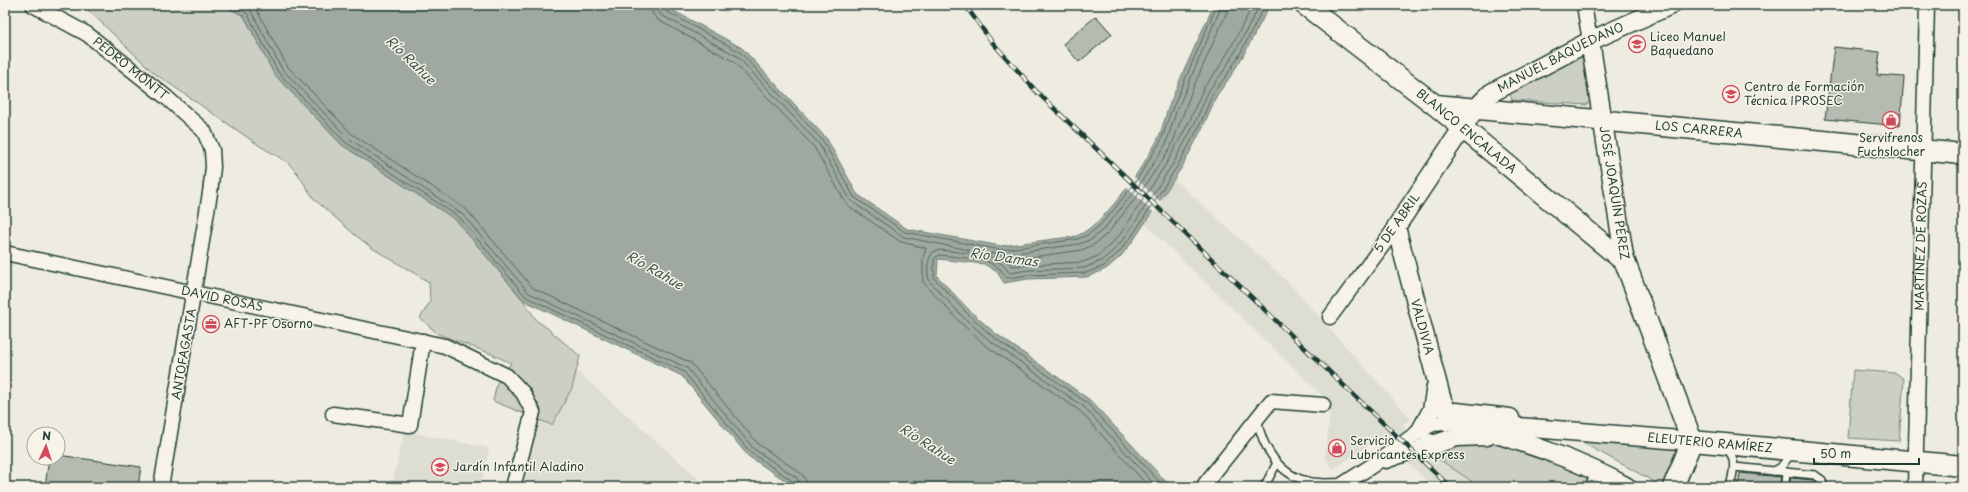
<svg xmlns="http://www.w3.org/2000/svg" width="1968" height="492" viewBox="0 0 1968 492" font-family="'Playpen Sans',sans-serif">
  <rect width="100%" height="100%" fill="#eeece1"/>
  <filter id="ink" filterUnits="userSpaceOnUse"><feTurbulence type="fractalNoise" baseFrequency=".025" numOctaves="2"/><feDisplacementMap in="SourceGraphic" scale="8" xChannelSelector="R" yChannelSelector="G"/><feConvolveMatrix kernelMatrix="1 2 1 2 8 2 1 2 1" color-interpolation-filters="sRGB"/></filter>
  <g filter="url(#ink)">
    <g fill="#ddddd2">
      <path d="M 1174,179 L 1286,280 L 1411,419 L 1402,425 L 1433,455 L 1480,487 L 1433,487 L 1382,437 L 1333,469 L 1325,458 L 1331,404 L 1145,224 Z"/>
      <path d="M 554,351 L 708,487 L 523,487 Z"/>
      <path d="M 404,431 L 489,448 L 481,487 L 392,486 Z"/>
    </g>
    <g fill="#cccfc4" stroke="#76867c">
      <path d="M 83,5 L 222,5 L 244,16 L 274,74 L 342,145 L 456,220 L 523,300 L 537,321 L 546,327 L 580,356 L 572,388 L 552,425 L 493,401 L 497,383 L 511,363 L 489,353 L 438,334 L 420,318 L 430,302 L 429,282 L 372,248 L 354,234 L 314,199 L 298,174 L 287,162 L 260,146 L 154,73 Z"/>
      <path d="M 1580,56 L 1584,61 L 1591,99 L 1587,105 L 1512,100 L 1510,95 L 1516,88 Z"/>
      <path d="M 1853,370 L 1896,373 L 1904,379 L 1899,441 L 1848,438 Z"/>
      <path d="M 1587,436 L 1683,445 L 1672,484 L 1660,485 L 1585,444 Z"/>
      <path d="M 1486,442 L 1506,444 L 1590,474 L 1582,487 L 1480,487 L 1433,455 L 1451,446 Z"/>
    </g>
    <path fill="#9fa99f" stroke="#6c7e74" d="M 222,5 L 663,5 L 742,48 L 827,139 L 857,194 L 907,229 L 1001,246 L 1077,236 C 1107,222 1141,169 1157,141 C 1163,129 1165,115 1170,103 C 1184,70 1199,37 1214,5 L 1270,5 L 1243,56 L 1230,77 L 1217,95 L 1202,129 L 1182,167 L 1133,241 L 1121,256 L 1106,269 L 1087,277 L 1028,279 L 1004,283 L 997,272 L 984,264 L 938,259 L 937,276 L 970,311 L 995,333 L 1090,400 L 1171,487 L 795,487 L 748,456 L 682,376 L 523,300 L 456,220 L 342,145 L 274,74 L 244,16 Z"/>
    <path fill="#eeece1" d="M 1132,175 L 1162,203 L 1154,213 L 1125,185 Z"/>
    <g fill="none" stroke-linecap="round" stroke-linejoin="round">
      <g stroke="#52685f" stroke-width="1">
        <path d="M 231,5 L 247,13 L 278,72 L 345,142 L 459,217 L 526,297 L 684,372 L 750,452 L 794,482 L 796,487"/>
        <path d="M 243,5 L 251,11 L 282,69 L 348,138 L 462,214 L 529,293 L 687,368 L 754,449 L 797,478 L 801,487"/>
        <path d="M 254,5 L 287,66 L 352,134 L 466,209 L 533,288 L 691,363 L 758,444 L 802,474 L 806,481 L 807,487"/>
        <path d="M 651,5 L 652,13 L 658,20 L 733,61 L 814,147 L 847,205 L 901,242 L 926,248 L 923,258 L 923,282 L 959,321 L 985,345 L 1080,411 L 1149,487"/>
        <path d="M 657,5 L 657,10 L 661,15 L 737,56 L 819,144 L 851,201 L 904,237 L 969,250 L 968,253 L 940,250 L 933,252 C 927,259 926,274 930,282 L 963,317 L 989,340 L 1084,407 L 1157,487"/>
        <path d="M 662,5 L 664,10 L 740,52 L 823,141 L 854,197 L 905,232 L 1001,250 L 1078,239 L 1089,234 L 1099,226 L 1112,212 L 1134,184 L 1161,141 L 1170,114 L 1217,5"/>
        <path d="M 1222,5 L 1175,115 L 1166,144 L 1138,187 L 1104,229 L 1092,239 L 1079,244 L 1002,255 L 991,253 L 990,257 L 1003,265 L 1010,273 L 1028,270 L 1084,268 L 1101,261 L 1114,250 L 1126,236 L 1174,162 L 1194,125 L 1209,90 L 1223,72 L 1235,52 L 1260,5"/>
        <path d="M 1228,5 L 1227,12 L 1192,90 L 1171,147 L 1142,190 L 1108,233 L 1095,244 L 1082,250 L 1011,260 L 1009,262 L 1011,266 L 1083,262 L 1098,256 L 1110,245 L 1122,232 L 1169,159 L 1189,122 L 1204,87 L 1218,69 L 1230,49 L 1253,5"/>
        <path d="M 1164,487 L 1087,403 L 992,336 L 967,313 L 934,278 L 934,259 L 939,255 L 985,260 L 1000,269 L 1007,278 L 1028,275 L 1086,273 L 1104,266 L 1118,253 L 1130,239 L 1178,165 L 1199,127 L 1213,93 L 1227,75 L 1240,54 L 1265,5"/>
      </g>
    </g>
    <g fill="#b5bbb0" stroke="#1f3d34">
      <path d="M 1096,16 L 1112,34 L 1079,62 L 1063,44 Z"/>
      <path d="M 1834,47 L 1880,52 L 1877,75 L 1904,77 L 1900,126 L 1825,119 Z"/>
      <path d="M 58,455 L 141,467 L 138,487 L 45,487 L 49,458 L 58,458 Z"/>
      <path d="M 1740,473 L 1781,477 L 1780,483 L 1782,487 L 1738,487 Z"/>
      <path d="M 1791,478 L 1813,480 L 1817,482 L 1817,487 L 1788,487 Z"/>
    </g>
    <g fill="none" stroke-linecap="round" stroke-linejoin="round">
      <g stroke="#1f3d34" stroke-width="10">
        <g id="service">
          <path d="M 1257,418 C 1262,448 1280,477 1312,482 C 1323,484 1333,482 1344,483"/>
          <path d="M 1726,448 C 1738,459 1733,473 1730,487"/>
          <path d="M 1734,467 L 1815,475 L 1822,480 L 1823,487"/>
          <path d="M 1774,471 L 1780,468 L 1792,453"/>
          <path d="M 1785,483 L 1786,472"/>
          <path d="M 1264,487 L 1277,463"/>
          <path d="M 1590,487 L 1594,471"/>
        </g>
      </g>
      <g stroke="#1f3d34" stroke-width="17">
        <g id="minor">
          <path id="s1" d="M 33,5 L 87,34 L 166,97 L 204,131 L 212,150 L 213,167 L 210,193 L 161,487"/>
          <path d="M 1584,5 L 1590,41"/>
          <path id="s2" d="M 5,253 L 445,346 L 507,376 L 523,393 L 533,412 L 513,487"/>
          <path d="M 1330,317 L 1396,227"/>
          <path d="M 333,414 L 410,425 L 423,341"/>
          <path d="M 1386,461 L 1423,448 L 1430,441"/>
          <path d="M 1209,487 L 1205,484 L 1271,401 L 1323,405"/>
          <path d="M 1339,487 L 1373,465 L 1421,430 L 1433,424 L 1458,422"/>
          <path id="s3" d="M 1915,487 L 1927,5"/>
        </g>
      </g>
      <g stroke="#1f3d34" stroke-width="21">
        <g id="tertiary">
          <path id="s4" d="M 1590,41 L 1625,262"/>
          <path d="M 1456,412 L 1510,418"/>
          <path d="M 1494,425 L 1692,441"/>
          <path d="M 1421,430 L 1432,410 L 1436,386"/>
          <path d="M 1423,448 L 1457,437 L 1487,436"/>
          <path id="s5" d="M 1627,487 C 1574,457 1516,440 1458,422 C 1448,417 1445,407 1441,397 L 1396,227 L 1475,109 L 1491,93 L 1590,41 L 1671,5"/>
        </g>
      </g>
      <g stroke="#1f3d34" stroke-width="23">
        <g id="secondary">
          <path id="s6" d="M 1305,5 L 1435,105 L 1625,262 L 1692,441 L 1673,487"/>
          <path id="s7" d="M 1435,105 L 1963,154"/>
          <path d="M 1692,441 L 1963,466"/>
        </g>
      </g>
      <use href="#service" stroke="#f7f3e8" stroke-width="7"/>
      <use href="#minor" stroke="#f7f3e8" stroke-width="14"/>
      <use href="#tertiary" stroke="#f7f3e8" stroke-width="18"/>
      <use href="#secondary" stroke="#f7f3e8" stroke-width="20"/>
      <g stroke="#1f3d34" stroke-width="4.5">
        <path id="rail" d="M 965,5 L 992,42 L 1036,91 L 1450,487"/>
      </g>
      <use href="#rail" stroke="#f7f3e8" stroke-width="3" stroke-dasharray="9" stroke-linecap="butt"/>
    </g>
  </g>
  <defs>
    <g id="school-ring" transform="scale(0.9)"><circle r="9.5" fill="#f7f3e8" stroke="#d1495b" stroke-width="1.5"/><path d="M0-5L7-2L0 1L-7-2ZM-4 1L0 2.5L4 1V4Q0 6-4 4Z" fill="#d1495b"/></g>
    <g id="university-ring" transform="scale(0.9)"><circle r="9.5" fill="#f7f3e8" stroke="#d1495b" stroke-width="1.5"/><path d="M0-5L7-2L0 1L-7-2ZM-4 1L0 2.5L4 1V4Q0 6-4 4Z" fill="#d1495b"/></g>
    <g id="shop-ring" transform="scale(0.9)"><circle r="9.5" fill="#f7f3e8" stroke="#d1495b" stroke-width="1.5"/><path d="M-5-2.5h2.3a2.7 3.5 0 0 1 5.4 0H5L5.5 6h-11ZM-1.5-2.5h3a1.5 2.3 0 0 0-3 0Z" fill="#d1495b"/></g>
    <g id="office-ring" transform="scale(0.9)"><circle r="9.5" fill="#f7f3e8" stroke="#d1495b" stroke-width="1.5"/><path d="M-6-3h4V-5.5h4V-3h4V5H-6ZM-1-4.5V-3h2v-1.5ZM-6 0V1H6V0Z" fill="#d1495b"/></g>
  </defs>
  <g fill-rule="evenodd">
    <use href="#school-ring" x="1637" y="44"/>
    <use href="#university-ring" x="1731" y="94"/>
    <use href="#shop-ring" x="1891" y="120"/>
    <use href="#office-ring" x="211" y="324"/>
    <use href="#shop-ring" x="1337" y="448"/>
    <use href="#school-ring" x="440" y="467"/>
  </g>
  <g text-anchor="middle" stroke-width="3" stroke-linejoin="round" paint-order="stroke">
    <g font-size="12" fill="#1f3d34" stroke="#f7f3e8" text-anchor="start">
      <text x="1650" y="41">Liceo Manuel<tspan x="1650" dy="14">Baquedano</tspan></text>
      <text x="1744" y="91">Centro de Formación<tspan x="1744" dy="14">Técnica IPROSEC</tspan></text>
      <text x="1891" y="142" text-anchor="middle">Servifrenos<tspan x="1891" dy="14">Fuchslocher</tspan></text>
      <text x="224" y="328">AFT-PF Osorno</text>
      <text x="1350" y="445">Servicio<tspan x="1350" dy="14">Lubricantes Express</tspan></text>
      <text x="453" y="471">Jardín Infantil Aladino</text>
    </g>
    <g font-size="12" fill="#1f3d34" stroke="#f7f3e8">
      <text dy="4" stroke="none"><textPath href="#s5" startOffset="631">MANUEL BAQUEDANO</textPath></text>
      <text dy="4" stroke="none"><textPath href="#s1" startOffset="117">PEDRO MONTT</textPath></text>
      <text dy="4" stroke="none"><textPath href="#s7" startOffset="265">LOS CARRERA</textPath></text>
      <text dy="4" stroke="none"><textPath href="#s6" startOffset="205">BLANCO ENCALADA</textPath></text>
      <text dy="4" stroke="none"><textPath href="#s4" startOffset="154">JOSÉ JOAQUÍN PÉREZ</textPath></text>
      <text transform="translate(1397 223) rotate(-55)" y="4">5 DE ABRIL</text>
      <text dy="4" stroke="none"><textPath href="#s3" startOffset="241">MARTÍNEZ DE ROZAS</textPath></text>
      <text dy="4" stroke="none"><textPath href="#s2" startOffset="222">DAVID ROSAS</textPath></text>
      <text transform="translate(1422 327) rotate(75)" y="4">VALDIVIA</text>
      <text transform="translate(184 354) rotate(-80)" y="4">ANTOFAGASTA</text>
      <text transform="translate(1710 443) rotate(5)" y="4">ELEUTERIO RAMÍREZ</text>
    </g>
    <g font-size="13" font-style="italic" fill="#3f584f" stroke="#f7f3e8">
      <text transform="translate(411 60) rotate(44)" y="5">Río Rahue</text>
      <text transform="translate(1004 257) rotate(8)" y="5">Río Damas</text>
      <text transform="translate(655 270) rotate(30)" y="5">Río Rahue</text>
      <text transform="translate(928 444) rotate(33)" y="5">Río Rahue</text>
    </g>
  </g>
  <rect width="1968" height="492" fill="none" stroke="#f7f3e8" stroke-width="20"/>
  <rect x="10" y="10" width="1948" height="472" fill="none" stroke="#1f3d34" stroke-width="1.5" filter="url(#ink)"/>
  <g transform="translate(46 446) rotate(3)"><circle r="19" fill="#f7f3e8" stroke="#a1aaa0"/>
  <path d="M0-3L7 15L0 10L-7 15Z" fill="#d1495b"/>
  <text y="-6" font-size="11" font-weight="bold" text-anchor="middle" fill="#1f3d34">N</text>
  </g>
  <path d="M1814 458v6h105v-6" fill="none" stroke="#1f3d34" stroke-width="2"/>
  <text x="1820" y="458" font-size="12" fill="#1f3d34" stroke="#f7f3e8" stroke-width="3" paint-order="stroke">50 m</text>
</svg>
